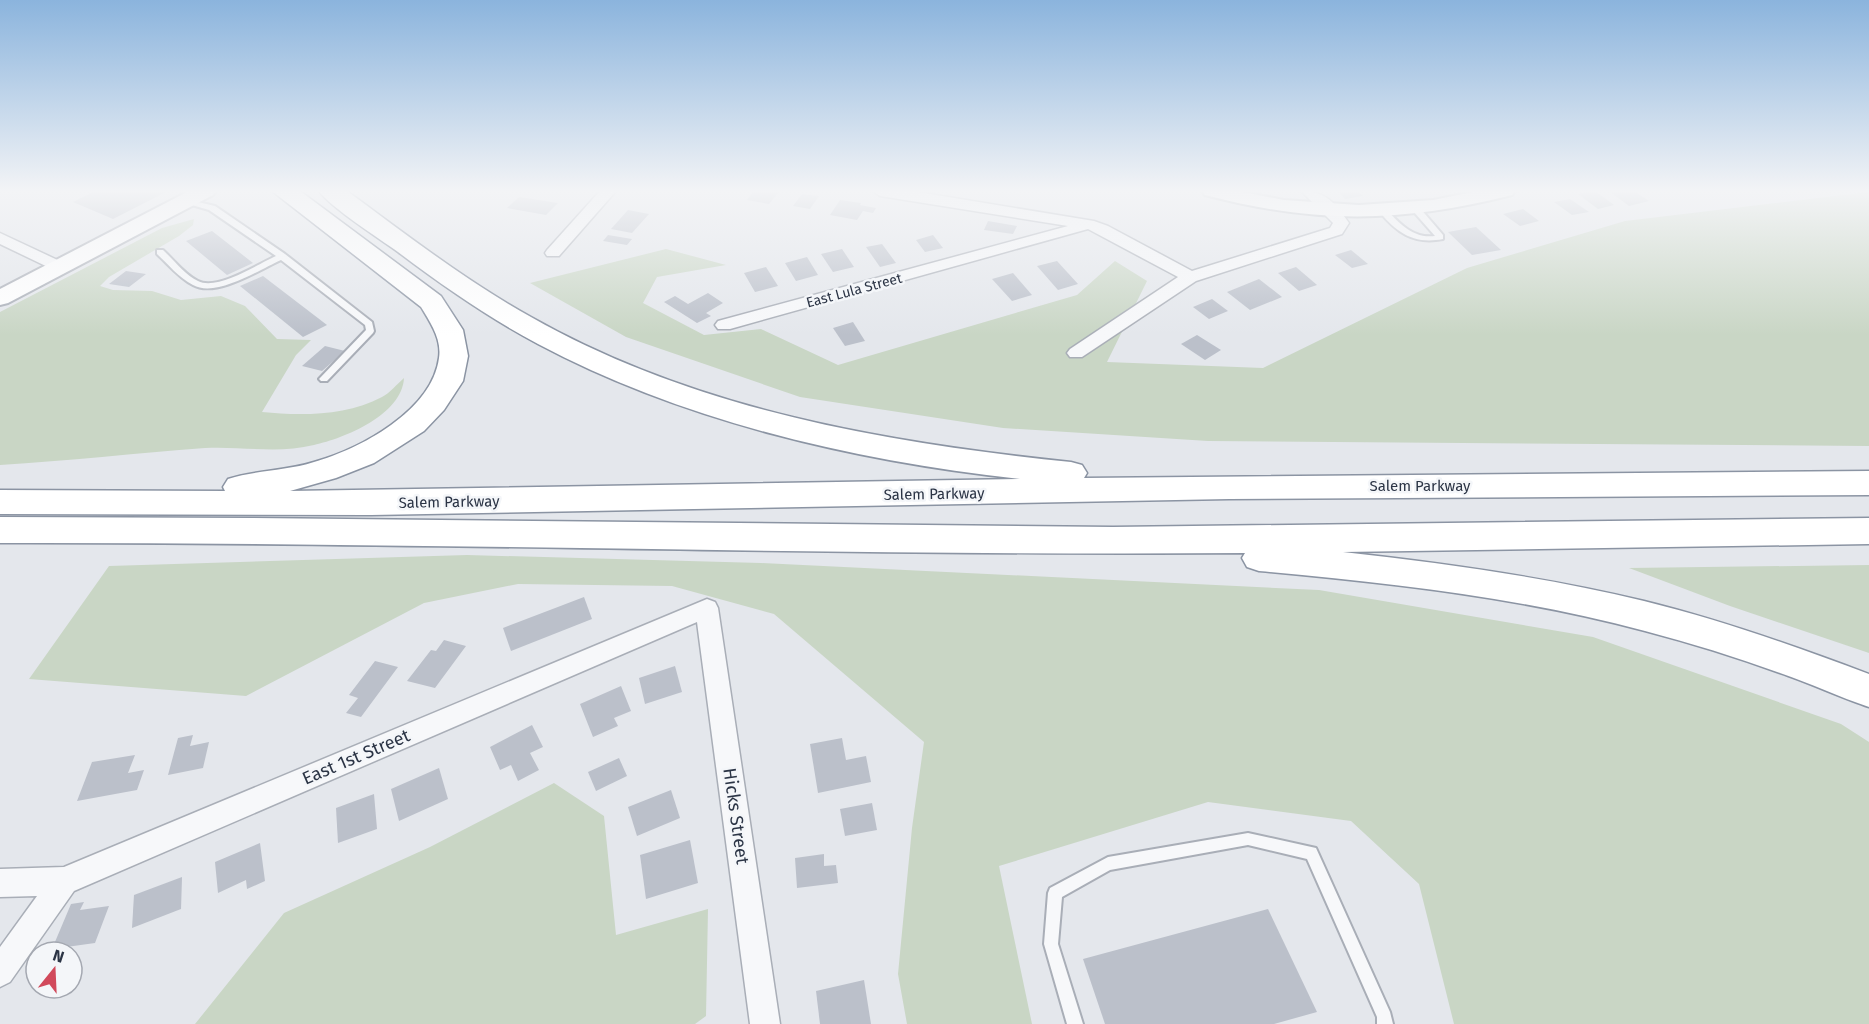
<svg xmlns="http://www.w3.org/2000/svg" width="1869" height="1024" viewBox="0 0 1869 1024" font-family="'Fira Sans',sans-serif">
  <rect width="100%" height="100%" fill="#e4e7ec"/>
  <g fill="#c9d6c5">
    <path d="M 1869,192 L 1869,446 L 1208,441 L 1003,428 L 800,397 L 626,337 L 530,283 L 666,249 L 726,265 L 657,277 L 643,303 L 704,335 L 761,329 L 838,365 L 1077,295 L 1115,261 L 1147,281 L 1107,362 L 1263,368 L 1467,268 L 1625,221 Z"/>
    <path d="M 194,219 L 193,225 L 179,236 L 109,277 L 100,286 L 113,290 L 152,291 L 181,300 L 221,296 L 245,306 L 277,339 L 311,340 L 296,355 L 262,412 C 301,416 346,416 382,397 C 390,393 397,384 404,378 C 402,415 345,438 314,445 C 278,454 241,446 205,448 C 136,453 68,461 0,465 L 0,312 L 162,228 Z"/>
    <path d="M 467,555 L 761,563 L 1319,590 L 1593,637 L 1841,724 L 1869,742 L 1869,1024 L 1454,1024 L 1419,884 L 1351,821 L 1208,802 L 999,866 L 1032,1024 L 907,1024 L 898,974 L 912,828 L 924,742 L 774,614 L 672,586 L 518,584 L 424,603 L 246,696 L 29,679 L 109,566 Z"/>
    <path d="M 1869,565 L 1869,653 L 1730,606 L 1629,568 Z"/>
    <path d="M 554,783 L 604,816 L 616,935 L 708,909 L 706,1016 L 695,1024 L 195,1024 L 284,913 L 430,847 Z"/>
  </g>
  <g fill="#bbc0ca">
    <path d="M 95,191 L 168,191 L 113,219 L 73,202 Z"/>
    <path d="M 754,191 L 770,191 L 778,193 L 769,204 L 747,200 Z"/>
    <path d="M 1338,191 L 1358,191 L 1363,196 L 1345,199 Z"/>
    <path d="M 1595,191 L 1614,205 L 1598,209 L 1578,194 Z"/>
    <path d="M 1609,191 L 1634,191 L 1649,201 L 1629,206 Z"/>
    <path d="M 802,194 L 819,196 L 810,209 L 793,206 Z"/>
    <path d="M 519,197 L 558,203 L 546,215 L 507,208 Z"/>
    <path d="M 1570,199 L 1589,212 L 1572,215 L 1554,202 Z"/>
    <path d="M 840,200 L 861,203 L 860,205 L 876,208 L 873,213 L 863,211 L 857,220 L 830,215 Z"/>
    <path d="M 1523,209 L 1539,221 L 1520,226 L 1503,214 Z"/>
    <path d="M 628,210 L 649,214 L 632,233 L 611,229 Z"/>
    <path d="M 988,221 L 1017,226 L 1013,234 L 984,230 Z"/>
    <path d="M 1476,227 L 1501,250 L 1472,255 L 1448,232 Z"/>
    <path d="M 212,231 L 253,263 L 227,275 L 186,241 Z"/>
    <path d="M 608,235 L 632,239 L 627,245 L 603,241 Z"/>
    <path d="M 933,235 L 943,248 L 925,252 L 916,240 Z"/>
    <path d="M 882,244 L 896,263 L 880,267 L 866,247 Z"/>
    <path d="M 842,249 L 854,267 L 833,272 L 821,254 Z"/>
    <path d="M 1351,250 L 1368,264 L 1352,268 L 1335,255 Z"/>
    <path d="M 807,257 L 818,275 L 796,281 L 785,263 Z"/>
    <path d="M 1057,261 L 1078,284 L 1058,290 L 1037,266 Z"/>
    <path d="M 766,267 L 778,286 L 755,292 L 744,273 Z"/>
    <path d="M 1296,267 L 1317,285 L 1299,291 L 1278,273 Z"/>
    <path d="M 126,271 L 146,274 L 129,287 L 109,284 Z"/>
    <path d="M 1013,273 L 1032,295 L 1012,301 L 992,279 Z"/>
    <path d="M 263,276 L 327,325 L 303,337 L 240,286 Z"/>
    <path d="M 1259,279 L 1282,297 L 1250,310 L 1227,292 Z"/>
    <path d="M 708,293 L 723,303 L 706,313 L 711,316 L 697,323 L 664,302 L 675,296 L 688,304 Z"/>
    <path d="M 1212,299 L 1228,311 L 1209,319 L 1193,307 Z"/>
    <path d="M 853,322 L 865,341 L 845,346 L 833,328 Z"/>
    <path d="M 1197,335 L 1221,350 L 1205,360 L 1181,344 Z"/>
    <path d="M 325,346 L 345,351 L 322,371 L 302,366 Z"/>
    <path d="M 584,597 L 592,619 L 511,651 L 503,628 Z"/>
    <path d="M 444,640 L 466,646 L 435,688 L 407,681 L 431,650 L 436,651 Z"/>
    <path d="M 375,661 L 398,667 L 361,717 L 346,713 L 358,698 L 349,695 Z"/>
    <path d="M 675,666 L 682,692 L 645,704 L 639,678 Z"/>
    <path d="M 621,686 L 631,711 L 614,718 L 618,726 L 593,737 L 580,704 Z"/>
    <path d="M 532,725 L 543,747 L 530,753 L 539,770 L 518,781 L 511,765 L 500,770 L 490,747 Z"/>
    <path d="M 193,735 L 190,746 L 209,742 L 203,768 L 168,775 L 178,738 Z"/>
    <path d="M 842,738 L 846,760 L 866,756 L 871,782 L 818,793 L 810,744 Z"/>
    <path d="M 135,755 L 128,773 L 144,770 L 137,790 L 77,801 L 92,762 Z"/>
    <path d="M 619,758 L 627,776 L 596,791 L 588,772 Z"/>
    <path d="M 439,768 L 448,799 L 399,821 L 391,789 Z"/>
    <path d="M 671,790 L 680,818 L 637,836 L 628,807 Z"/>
    <path d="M 374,794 L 377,829 L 338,843 L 336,808 Z"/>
    <path d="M 872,803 L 877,830 L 845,836 L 840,809 Z"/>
    <path d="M 690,840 L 698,883 L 646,899 L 640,855 Z"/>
    <path d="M 260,843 L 265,881 L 247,889 L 246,880 L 218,893 L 215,862 Z"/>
    <path d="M 824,854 L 824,866 L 836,865 L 838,883 L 797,888 L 795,858 Z"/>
    <path d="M 182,877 L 181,909 L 132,928 L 134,895 Z"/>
    <path d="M 84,902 L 80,910 L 109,906 L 95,943 L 52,949 L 71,904 Z"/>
    <path d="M 1268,909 L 1317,1012 L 1274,1024 L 1105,1024 L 1083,959 Z"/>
    <path d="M 864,980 L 871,1024 L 820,1024 L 816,991 Z"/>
  </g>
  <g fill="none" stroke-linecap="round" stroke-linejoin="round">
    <g stroke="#a9aeb7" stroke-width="4">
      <g id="lane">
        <path d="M 185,199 L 215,206 L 285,254 L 372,322 L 374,331 L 373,333 L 327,381 L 321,381 L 319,379 L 366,330 L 365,325 L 281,260 C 259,270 216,298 193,285 C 179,278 168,264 157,254 L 157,250 L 163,250 C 174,260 185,275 198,281 C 217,291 258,264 276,256 L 209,210 L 185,203 Z"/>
        <path d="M 1413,207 L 1419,207 L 1443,235 L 1443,239 C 1413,245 1396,232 1378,210 L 1379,208 L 1385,208 C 1399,223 1413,239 1435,236 L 1413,211 Z"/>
        <path d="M 1248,833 L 1316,848 L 1390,1012 L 1393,1024 L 1377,1024 L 1377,1017 L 1307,859 L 1248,845 L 1110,870 L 1062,897 L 1058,944 L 1083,1024 L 1067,1024 L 1044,944 L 1048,893 L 1050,888 L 1108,857 Z"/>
      </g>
    </g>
    <g stroke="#a9aeb7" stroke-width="3">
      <g id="street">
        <path d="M 600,191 L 616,191 L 559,256 L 547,256 L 545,253 L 547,250 Z"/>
        <path d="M 873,191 L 912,191 L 1094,221 L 1108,226 L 1192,271 L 1330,228 L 1333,223 L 1301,191 C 1326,191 1335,203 1349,223 L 1342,234 L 1196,281 L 1082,357 L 1070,357 L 1067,353 L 1070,349 L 1178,277 L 1088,229 L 730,329 L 718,329 L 715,325 L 718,321 L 1068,226 L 880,196 Z"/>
        <path d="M 0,233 L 66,264 L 68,267 L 60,272 L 54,270 L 0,244 Z"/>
        <path d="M 707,599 L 715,602 L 718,608 L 780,1024 L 750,1024 L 697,622 L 74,891 L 10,982 L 0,987 L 0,947 L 37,896 L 0,897 L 0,869 L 64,867 Z"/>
      </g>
    </g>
    <g stroke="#a9aeb7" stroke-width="4">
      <g id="secondary">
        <path d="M 189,191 L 216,191 L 213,195 L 8,303 L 0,305 L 0,289 Z"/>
        <path d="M 1202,191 L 1238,191 L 1284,200 L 1359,205 L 1433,200 L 1478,191 L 1515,191 L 1512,195 C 1402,223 1315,224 1205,195 Z"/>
      </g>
    </g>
    <g stroke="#8b94a3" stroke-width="3">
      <g id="highway">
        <path d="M 272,191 L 300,191 L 441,296 L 463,330 L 468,356 L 463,381 L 444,410 L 424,431 L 374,463 L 336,478 L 290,491 L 1020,479 C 859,462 682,421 538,344 C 489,318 443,286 398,252 C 380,239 330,207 319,191 L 347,191 C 407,235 466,281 531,317 C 695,410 886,443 1071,462 L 1082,465 L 1087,473 L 1084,478 L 1869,471 L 1869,495 L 1229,499 L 371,515 L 0,514 L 0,490 L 225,491 L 223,487 L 228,479 C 256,470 286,471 314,462 C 360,449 432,411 439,358 C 442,339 430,322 421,307 Z"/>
        <path d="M 0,517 L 251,518 L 1113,527 L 1869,518 L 1869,544 L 1343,552 C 1444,563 1545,577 1644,601 C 1721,620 1795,646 1869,674 L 1869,707 C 1839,697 1810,683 1780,673 C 1736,657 1691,643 1645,631 C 1519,597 1389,583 1259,571 L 1247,567 L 1242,558 L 1245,553 C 830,556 415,542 0,543 Z"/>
      </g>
    </g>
    <use href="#lane" fill="#f7f8fa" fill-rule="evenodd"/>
    <use href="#street" fill="#f7f8fa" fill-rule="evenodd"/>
    <use href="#secondary" fill="#fff" fill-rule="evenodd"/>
    <use href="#highway" fill="#fff" fill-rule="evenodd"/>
  </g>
  <linearGradient id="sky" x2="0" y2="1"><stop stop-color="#8bb4dd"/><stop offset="0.57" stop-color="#f3f4f6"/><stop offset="1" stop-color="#f3f4f6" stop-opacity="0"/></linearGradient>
  <rect width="1869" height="335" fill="url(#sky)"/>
  <g text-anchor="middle" stroke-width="5" stroke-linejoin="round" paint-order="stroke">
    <g font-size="14" fill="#2b3445" stroke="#f4f6f9">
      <text transform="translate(854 290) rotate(-15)" y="5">East Lula Street</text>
    </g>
    <g font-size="15" fill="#2b3445" stroke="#f4f6f9">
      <text x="1420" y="491">Salem Parkway</text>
      <text transform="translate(934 494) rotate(-1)" y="5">Salem Parkway</text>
      <text transform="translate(449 502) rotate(-1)" y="5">Salem Parkway</text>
    </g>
    <g font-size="18" fill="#2b3445" stroke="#f4f6f9">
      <text transform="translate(356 757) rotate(-23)" y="6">East 1st Street</text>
      <text transform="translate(736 816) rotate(82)" y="6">Hicks Street</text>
    </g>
  </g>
  <g transform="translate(54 970) rotate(18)"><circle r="28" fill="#f4f6f9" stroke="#a4a8b1" stroke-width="1.5"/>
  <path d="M0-4.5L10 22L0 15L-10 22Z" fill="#d1495b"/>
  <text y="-9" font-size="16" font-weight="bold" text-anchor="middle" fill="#2b3445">N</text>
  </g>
</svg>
